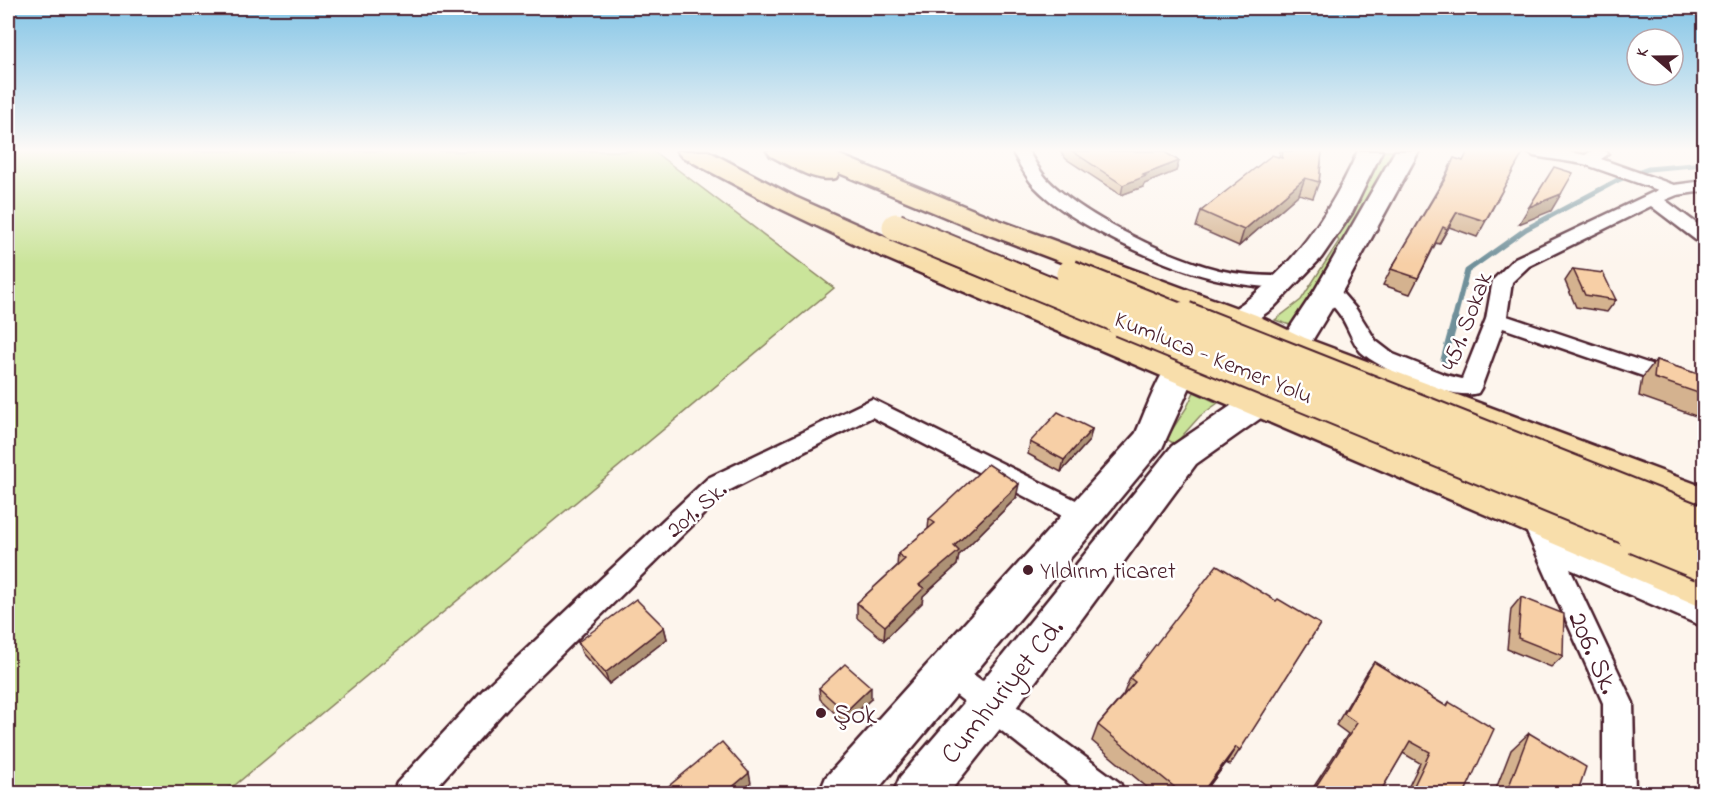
<svg xmlns="http://www.w3.org/2000/svg" width="1712" height="801" viewBox="0 0 1712 801" font-family="'Indie Flower',sans-serif">
  <rect width="100%" height="100%" fill="#fdf5ed"/>
  <filter id="ink" filterUnits="userSpaceOnUse"><feTurbulence type="fractalNoise" baseFrequency=".0167" numOctaves="2"/><feDisplacementMap in="SourceGraphic" scale="12" xChannelSelector="R" yChannelSelector="G"/><feConvolveMatrix kernelMatrix="1 2 1 2 8 2 1 2 1" color-interpolation-filters="sRGB"/></filter>
  <g filter="url(#ink)">
    <g fill="#cae49a" stroke="#8a8262" stroke-width="1.5">
      <path d="M 8,151 L 653,151 L 834,288 L 235,785 L 213,794 L 8,793 Z"/>
      <path d="M 1380,151 L 1395,151 L 1387,172 L 1293,326 L 1275,320 L 1301,300 L 1339,241 L 1337,238 L 1377,166 Z"/>
      <path d="M 1194,392 L 1218,403 L 1200,416 L 1175,444 L 1166,439 L 1187,407 Z"/>
    </g>
    <g fill="none" stroke-linecap="round" stroke-linejoin="round">
      <path stroke="#70909a" stroke-width="5" d="M 1454,321 L 1467,271 L 1526,229 L 1618,180 L 1648,169 L 1704,164"/>
      <path stroke="#70909a" stroke-width="7" d="M 1444,360 L 1455,319"/>
      <g stroke="#4a1f2b" stroke-width="5">
        <g id="street">
          <path d="M 1012,151 L 1028,151 C 1034,160 1039,170 1046,178 C 1082,216 1168,257 1219,270 C 1240,275 1262,276 1283,276 L 1290,278 L 1293,282 L 1290,286 L 1283,288 C 1218,286 1162,265 1105,235 C 1080,222 1054,207 1034,186 C 1025,176 1019,163 1012,151 Z"/>
          <path d="M 1526,151 L 1565,151 L 1585,155 L 1592,151 L 1606,151 L 1608,154 L 1601,159 L 1674,185 L 1704,181 L 1704,191 L 1677,195 L 1665,200 L 1704,229 L 1704,242 L 1697,241 L 1651,206 L 1529,266 L 1512,282 L 1507,316 L 1704,382 L 1704,397 L 1503,328 L 1481,388 L 1478,393 C 1453,401 1380,370 1361,352 C 1352,342 1348,326 1340,315 C 1334,306 1325,299 1319,290 L 1322,286 L 1336,286 L 1356,309 L 1376,341 L 1393,354 L 1446,375 L 1462,379 L 1486,319 L 1493,280 L 1515,258 L 1658,190 L 1584,164 L 1534,156 Z"/>
          <path d="M 872,399 L 1092,508 L 1096,515 L 1092,522 L 1083,525 L 1074,522 L 872,417 L 726,492 L 507,708 L 430,794 L 392,794 L 397,783 L 485,688 L 708,478 Z"/>
          <path d="M 1534,509 L 1543,512 L 1556,540 L 1704,603 L 1704,627 L 1570,569 L 1633,703 L 1635,794 L 1603,794 L 1603,703 L 1521,519 L 1525,512 Z"/>
          <path d="M 948,659 L 958,663 L 1120,783 L 1125,794 L 1082,794 L 938,681 L 933,672 L 938,663 Z"/>
        </g>
      </g>
      <g stroke="#4a1f2b" stroke-width="5">
        <g id="secondary">
          <path d="M 1358,151 L 1382,151 L 1352,213 L 1321,258 L 1273,308 L 1215,350 L 1199,367 L 1162,448 L 874,794 L 819,794 L 826,777 L 1136,433 C 1148,405 1158,375 1177,351 C 1196,329 1224,317 1247,300 C 1297,262 1333,208 1358,151 Z"/>
          <path d="M 1395,151 L 1419,151 L 1343,290 L 1268,413 L 1196,464 L 1007,720 L 948,794 L 893,794 L 900,777 L 975,690 L 1172,446 L 1244,397 L 1315,290 Z"/>
        </g>
      </g>
      <g stroke="#4a1f2b" stroke-width="5">
        <g id="highway">
          <path d="M 677,151 L 708,151 L 795,197 L 946,264 L 1704,573 L 1704,608 L 876,254 L 777,207 L 681,156 Z"/>
          <path d="M 767,151 L 830,151 L 993,218 L 1256,315 L 1305,338 L 1704,487 L 1704,516 L 1283,352 L 1235,328 L 974,229 L 839,173 L 836,178 C 815,183 789,165 771,156 Z"/>
        </g>
      </g>
      <use href="#street" fill="#fff" fill-rule="evenodd"/>
      <use href="#secondary" fill="#fff" fill-rule="evenodd"/>
      <use href="#highway" fill="#f8deab" fill-rule="evenodd"/>
      <g stroke="#4a1f2b" stroke-width="31" stroke-linecap="butt">
        <g id="highway-bridge-far2">
          <path d="M 896,227 L 1124,321"/>
          <path d="M 1070,274 L 1188,321"/>
        </g>
      </g>
      <g stroke="#4a1f2b" stroke-width="38" stroke-linecap="butt">
        <g id="highway-bridge-far1">
          <path d="M 1121,319 L 1642,533"/>
          <path d="M 1184,319 L 1704,525"/>
        </g>
      </g>
      <g stroke="#4a1f2b" stroke-width="47" stroke-linecap="butt">
        <path id="highway-bridge" d="M 1638,532 L 1704,559"/>
      </g>
      <use href="#highway-bridge-far2" stroke="#f8deab" stroke-width="27"/>
      <use href="#highway-bridge-far1" stroke="#f8deab" stroke-width="34"/>
      <use href="#highway-bridge" stroke="#f8deab" stroke-width="43"/>
    </g>
    <g fill="#d4b28f" stroke="#4a1f2b" stroke-width="1.5">
      <path d="M 1060,151 L 1163,151 L 1179,161 L 1176,171 L 1144,184 L 1143,187 L 1121,195 L 1066,159 Z"/>
      <path d="M 1280,151 L 1322,151 L 1319,182 L 1313,198 L 1299,194 L 1239,246 L 1196,227 L 1201,211 L 1279,157 Z"/>
      <path d="M 1524,151 L 1477,237 L 1449,227 L 1439,244 L 1436,243 L 1410,294 L 1383,285 L 1391,269 L 1441,184 L 1454,158 L 1463,161 Z"/>
      <path d="M 1573,269 L 1616,300 L 1607,312 L 1576,307 L 1565,281 Z"/>
      <path d="M 1704,305 L 1704,319 L 1697,315 Z"/>
      <path d="M 1656,360 L 1704,376 L 1704,419 L 1639,396 L 1642,378 Z"/>
      <path d="M 1092,429 L 1089,441 L 1061,472 L 1028,454 L 1030,442 Z"/>
      <path d="M 1016,498 L 959,555 L 957,565 L 923,596 L 922,603 L 884,640 L 857,618 L 857,603 L 897,566 L 898,554 L 928,529 L 929,519 Z"/>
      <path d="M 1521,597 L 1563,656 L 1551,667 L 1507,649 L 1511,609 Z"/>
      <path d="M 1276,601 L 1320,624 L 1230,765 L 1226,763 L 1203,794 L 1155,794 L 1092,741 L 1098,725 L 1123,695 L 1130,678 Z"/>
      <path d="M 664,627 L 667,639 L 609,684 L 582,653 L 578,642 Z"/>
      <path d="M 1374,662 L 1446,706 L 1449,702 L 1464,794 L 1405,794 L 1420,763 L 1403,753 L 1379,794 L 1309,794 L 1348,734 L 1336,725 L 1366,674 Z"/>
      <path d="M 819,688 L 871,699 L 845,723 L 820,699 Z"/>
      <path d="M 1529,733 L 1577,794 L 1494,794 L 1511,750 Z"/>
    </g>
    <g fill="#ad9174" stroke="#4a1f2b" stroke-width="1.5">
      <path d="M 1179,161 L 1176,171 L 1144,184 L 1143,187 L 1121,195 L 1123,185 L 1143,175 Z"/>
      <path d="M 1305,178 L 1299,194 L 1239,246 L 1244,230 Z"/>
      <path d="M 1561,194 L 1551,211 L 1519,224 L 1529,207 Z"/>
      <path d="M 1457,212 L 1449,227 L 1439,244 L 1447,229 Z"/>
      <path d="M 1092,429 L 1089,441 L 1061,472 L 1064,460 Z"/>
      <path d="M 1019,484 L 1016,498 L 959,555 L 957,565 L 923,596 L 922,603 L 884,640 L 885,626 L 919,585 L 954,546 Z"/>
      <path d="M 664,627 L 667,639 L 609,684 L 605,673 Z"/>
      <path d="M 871,687 L 871,699 L 845,723 L 845,712 Z"/>
      <path d="M 1236,747 L 1226,763 L 1203,794 L 1201,794 Z"/>
      <path d="M 749,773 L 751,783 L 739,794 L 724,794 Z"/>
    </g>
    <g fill="#f7cfa6" stroke="#4a1f2b" stroke-width="1.5">
      <path d="M 1072,151 L 1163,151 L 1179,161 L 1143,175 L 1146,176 L 1123,185 Z"/>
      <path d="M 1283,151 L 1322,151 L 1319,182 L 1305,178 L 1244,230 L 1201,211 L 1272,155 L 1282,158 Z"/>
      <path d="M 1468,151 L 1524,151 L 1485,221 L 1457,212 L 1447,229 L 1443,227 L 1418,278 L 1391,269 L 1445,179 L 1454,158 L 1463,161 Z"/>
      <path d="M 1554,167 L 1573,173 L 1561,194 L 1529,207 Z"/>
      <path d="M 1573,269 L 1603,273 L 1616,300 L 1585,295 Z"/>
      <path d="M 1656,360 L 1704,376 L 1704,395 L 1654,378 Z"/>
      <path d="M 1058,412 L 1092,429 L 1064,460 L 1030,442 Z"/>
      <path d="M 988,464 L 1019,484 L 954,546 L 959,551 L 919,585 L 924,588 L 885,626 L 857,603 L 905,559 L 898,554 L 935,523 L 929,519 Z"/>
      <path d="M 1217,565 L 1276,601 L 1278,599 L 1320,624 L 1240,750 L 1236,747 L 1201,794 L 1183,794 L 1098,725 L 1135,682 L 1130,678 Z"/>
      <path d="M 1521,597 L 1564,614 L 1563,656 L 1518,638 Z"/>
      <path d="M 636,599 L 664,627 L 605,673 L 578,642 Z"/>
      <path d="M 1374,662 L 1447,707 L 1449,702 L 1494,729 L 1464,794 L 1410,794 L 1430,752 L 1410,741 L 1379,794 L 1311,794 L 1357,723 L 1344,714 Z"/>
      <path d="M 845,664 L 871,687 L 845,712 L 819,688 Z"/>
      <path d="M 1529,733 L 1586,767 L 1577,794 L 1506,794 Z"/>
      <path d="M 722,742 L 749,773 L 724,794 L 659,794 Z"/>
    </g>
  </g>
  <linearGradient id="sky" x2="0" y2="1"><stop stop-color="#82c4e6"/><stop offset="0.57" stop-color="#fefaf7"/><stop offset="1" stop-color="#fefaf7" stop-opacity="0"/></linearGradient>
  <rect width="1712" height="264" fill="url(#sky)"/>
  <g fill="#4a1f2b" stroke="#fff" stroke-width="2">
    <circle cx="1028" cy="570" r="6"/>
    <circle cx="821" cy="713" r="6"/>
  </g>
  <g text-anchor="middle" stroke-width="5" stroke-linejoin="round" paint-order="stroke">
    <g font-size="24" fill="#4a1f2b" stroke="#fff">
      <text transform="translate(1466 321) rotate(-69)" y="8">451. Sokak</text>
      <text transform="translate(1214 357) rotate(22)" y="8">Kumluca - Kemer Yolu</text>
      <text transform="translate(696 509) rotate(-41)" y="8">201. Sk.</text>
    </g>
    <g font-size="24" fill="#4a1f2b" stroke="#fff" text-anchor="start">
      <text x="1040" y="578">Yıldırım ticaret</text>
    </g>
    <g font-size="28" fill="#4a1f2b" stroke="#fff">
      <text transform="translate(1595 652) rotate(66)" y="10">206. Sk.</text>
      <text transform="translate(1001 690) rotate(-51)" y="10">Cumhuriyet Cd.</text>
    </g>
    <g font-size="28" fill="#4a1f2b" stroke="#fff" text-anchor="start">
      <text x="833" y="723">Şok</text>
    </g>
  </g>
  <rect width="1712" height="801" fill="none" stroke="#fff" stroke-width="30"/>
  <rect x="15" y="15" width="1682" height="771" fill="none" stroke="#4a1f2b" stroke-width="2" filter="url(#ink)"/>
  <g transform="translate(1655 57) rotate(290)"><circle r="28" fill="#ffffff" stroke="#b7a5aa" stroke-width="1.5"/>
  <path d="M0-4.5L10 22L0 15L-10 22Z" fill="#4a1f2b"/>
  <text y="-9" font-size="16" font-weight="bold" text-anchor="middle" fill="#4a1f2b">K</text>
  </g>
</svg>
